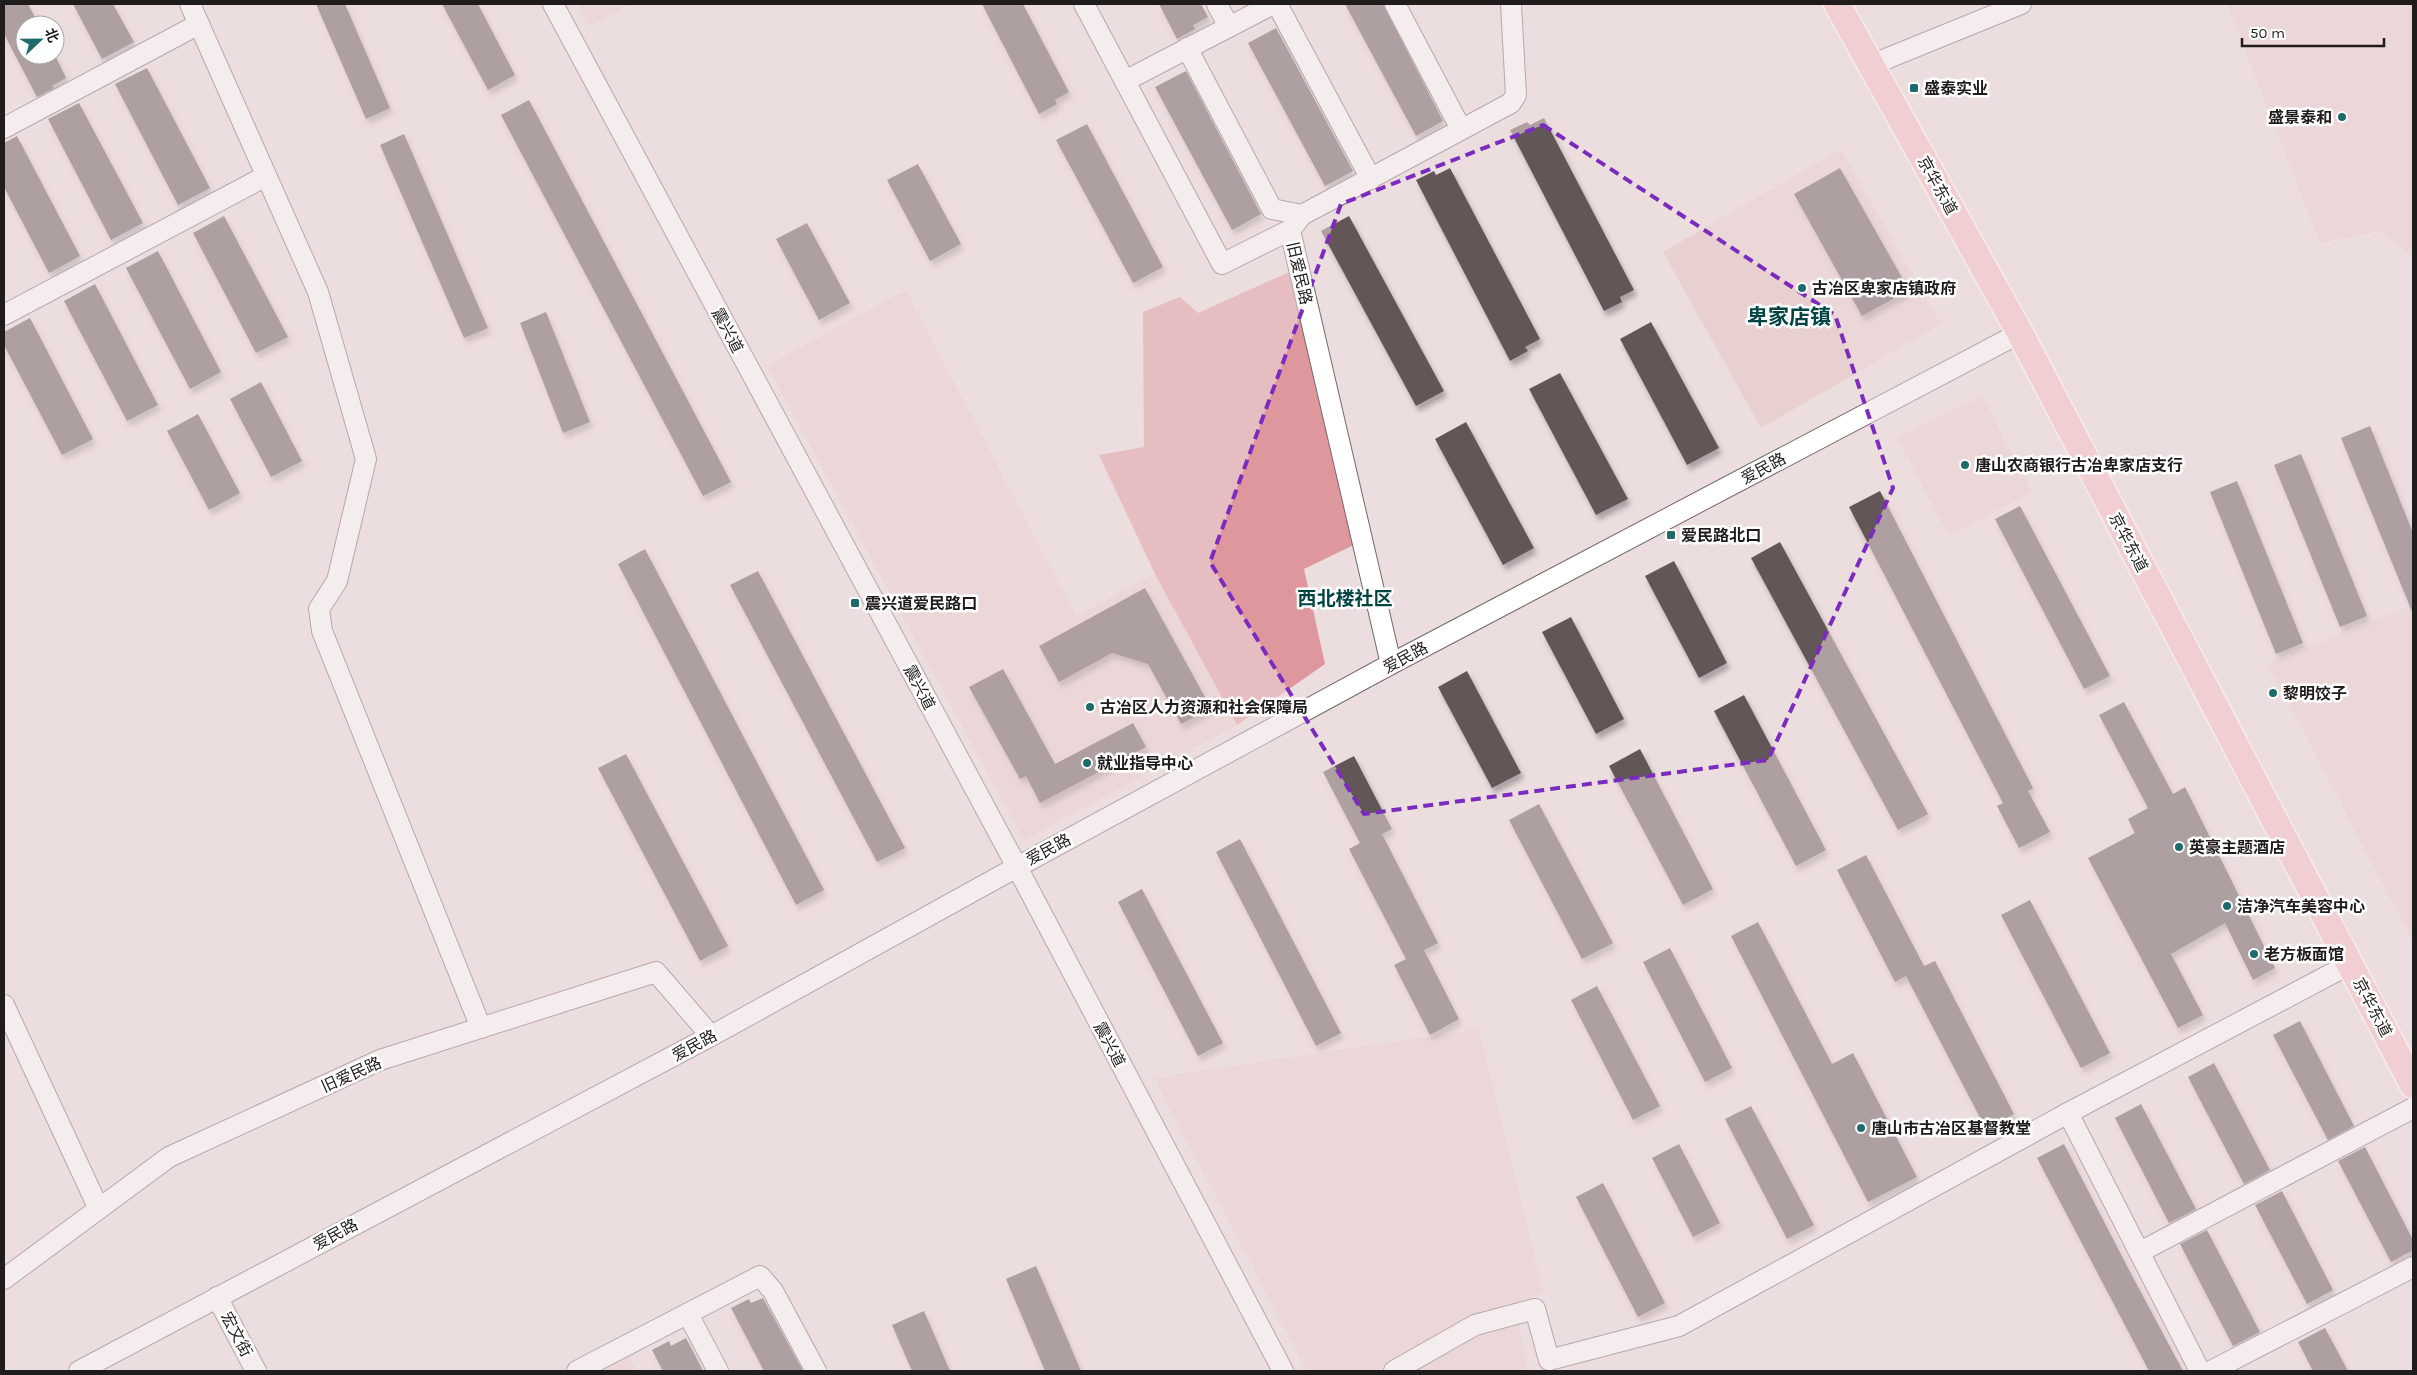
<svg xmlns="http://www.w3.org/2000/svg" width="2417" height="1375" viewBox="0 0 2417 1375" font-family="Karla,'Noto Sans SC',sans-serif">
  <defs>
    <filter id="shadow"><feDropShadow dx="3" dy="5.5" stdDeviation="2.5" flood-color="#0004"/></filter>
  </defs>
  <rect width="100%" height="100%" fill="#ecddde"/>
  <g fill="#e8d0d1">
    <path d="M 578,4 L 631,4 L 589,26 Z"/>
    <path d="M 2227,4 L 2413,4 L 2413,257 L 2380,231 L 2320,243 Z"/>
    <path d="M 1841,149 L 1941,324 L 1761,428 L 1663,252 Z"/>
    <path d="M 906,290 L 1076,616 L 1155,574 L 1237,725 L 1024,840 L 767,366 Z"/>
    <path d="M 1982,396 L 2032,492 L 1949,536 L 1897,438 Z"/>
    <path d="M 2413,605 L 2413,942 L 2268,664 Z"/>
    <path d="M 1479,1029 L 1543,1293 L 1515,1303 L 1527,1371 L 1307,1371 L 1154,1078 Z"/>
    <path d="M 629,1356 L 637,1371 L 600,1371 Z"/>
  </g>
  <path fill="#de989d" d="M 1296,269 L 1362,541 L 1304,569 L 1325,664 L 1237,725 L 1155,574 L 1099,455 L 1144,447 L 1143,312 L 1180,297 L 1198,313 Z"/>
  <g fill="#645757" filter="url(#shadow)">
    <path d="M 4,4 L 28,4 L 39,25 L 25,25 L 25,55 L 55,55 L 66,78 L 52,86 L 54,88 L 37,97 L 4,34 Z"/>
    <path d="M 73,4 L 113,4 L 134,42 L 102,59 Z"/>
    <path d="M 316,4 L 345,4 L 390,108 L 366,119 Z"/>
    <path d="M 442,4 L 478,4 L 515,75 L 488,90 Z"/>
    <path d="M 982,4 L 1023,4 L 1069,92 L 1055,100 L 1057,104 L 1039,114 Z"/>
    <path d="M 1159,4 L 1201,4 L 1208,17 L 1193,25 L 1195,29 L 1177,39 Z"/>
    <path d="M 1345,4 L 1383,4 L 1443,121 L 1416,136 Z"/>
    <path d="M 1276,28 L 1353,171 L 1325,186 L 1248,43 Z"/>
    <path d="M 147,68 L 210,188 L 178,205 L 115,84 Z"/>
    <path d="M 1186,71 L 1261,214 L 1232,230 L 1155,87 Z"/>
    <path d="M 529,100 L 731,482 L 703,496 L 501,115 Z"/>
    <path d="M 79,103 L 143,223 L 111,240 L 48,119 Z"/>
    <path d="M 1544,118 L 1634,290 L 1620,297 L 1622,302 L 1604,311 L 1510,130 L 1527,122 L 1530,125 Z"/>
    <path d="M 1087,124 L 1163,267 L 1133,283 L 1056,140 Z"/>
    <path d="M 404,134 L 488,328 L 464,338 L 380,145 Z"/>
    <path d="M 17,136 L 80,256 L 49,273 L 4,187 L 4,143 Z"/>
    <path d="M 918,164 L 961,244 L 930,261 L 887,180 Z"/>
    <path d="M 1450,168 L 1540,339 L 1525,347 L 1528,351 L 1510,361 L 1416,180 L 1434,171 L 1436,175 Z"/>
    <path d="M 1840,168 L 1909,290 L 1862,316 L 1794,194 Z"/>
    <path d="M 224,216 L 288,337 L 256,353 L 193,233 Z"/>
    <path d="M 1349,216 L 1444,391 L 1416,406 L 1321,231 Z"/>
    <path d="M 807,223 L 850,303 L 819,320 L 776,239 Z"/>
    <path d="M 158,251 L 221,372 L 190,389 L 126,268 Z"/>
    <path d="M 95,284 L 158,405 L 127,421 L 64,301 Z"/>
    <path d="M 546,312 L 590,422 L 563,433 L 520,323 Z"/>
    <path d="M 30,318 L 93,439 L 62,455 L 4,345 L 4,332 Z"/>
    <path d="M 1651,322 L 1719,448 L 1687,465 L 1620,339 Z"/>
    <path d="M 1560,373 L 1628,499 L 1596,515 L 1529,389 Z"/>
    <path d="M 261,382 L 302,461 L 271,477 L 230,399 Z"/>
    <path d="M 198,414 L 240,493 L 209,510 L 167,431 Z"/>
    <path d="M 1466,422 L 1534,548 L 1503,565 L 1435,439 Z"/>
    <path d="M 2370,426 L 2413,533 L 2413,614 L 2341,438 Z"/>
    <path d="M 2301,454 L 2367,616 L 2340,627 L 2274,465 Z"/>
    <path d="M 2237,481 L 2303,643 L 2276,654 L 2210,492 Z"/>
    <path d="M 1880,491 L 2033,788 L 2028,791 L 2050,832 L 2019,848 L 1997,806 L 2003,803 L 1849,507 Z"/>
    <path d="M 2020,506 L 2110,676 L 2084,689 L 1995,519 Z"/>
    <path d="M 1780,542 L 1928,814 L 1898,830 L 1751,558 Z"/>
    <path d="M 645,549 L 824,890 L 796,905 L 618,564 Z"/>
    <path d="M 1674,561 L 1727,663 L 1699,678 L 1645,576 Z"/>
    <path d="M 758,571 L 905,848 L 877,862 L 730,585 Z"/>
    <path d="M 1145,588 L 1211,708 L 1181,724 L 1148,664 L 1112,653 L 1059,682 L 1039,646 Z"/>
    <path d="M 1571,617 L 1624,719 L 1596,734 L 1542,632 Z"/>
    <path d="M 1003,669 L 1055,764 L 1133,723 L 1146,747 L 1040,803 L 1026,776 L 1020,779 L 969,687 Z"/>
    <path d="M 1467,671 L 1521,773 L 1492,788 L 1438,687 Z"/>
    <path d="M 1744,695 L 1826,850 L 1796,866 L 1714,711 Z"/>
    <path d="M 2124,702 L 2173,794 L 2185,787 L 2275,968 L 2253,980 L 2225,923 L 2171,954 L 2203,1015 L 2178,1028 L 2088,858 L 2135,833 L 2128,819 L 2148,808 L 2099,715 Z"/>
    <path d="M 1640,749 L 1713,889 L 1683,905 L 1609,766 Z"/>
    <path d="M 626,754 L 728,946 L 700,961 L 598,768 Z"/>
    <path d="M 1354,756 L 1392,829 L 1382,834 L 1438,943 L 1424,950 L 1459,1019 L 1430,1035 L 1394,965 L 1406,959 L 1349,849 L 1360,843 L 1323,772 Z"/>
    <path d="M 1539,804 L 1613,943 L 1582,959 L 1509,820 Z"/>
    <path d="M 1240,839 L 1341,1033 L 1316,1046 L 1216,852 Z"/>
    <path d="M 1866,855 L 1924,966 L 1935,961 L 2014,1114 L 1986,1129 L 1906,976 L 1895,982 L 1837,870 Z"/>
    <path d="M 1142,889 L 1223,1043 L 1198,1056 L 1118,902 Z"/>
    <path d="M 2030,900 L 2110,1053 L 2081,1068 L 2001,915 Z"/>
    <path d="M 1758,922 L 1832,1064 L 1853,1053 L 1917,1177 L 1868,1202 L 1731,936 Z"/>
    <path d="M 1670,948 L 1732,1068 L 1705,1082 L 1643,962 Z"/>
    <path d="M 1597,986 L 1660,1106 L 1633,1120 L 1571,1000 Z"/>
    <path d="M 2300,1021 L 2354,1126 L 2328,1140 L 2273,1035 Z"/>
    <path d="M 2214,1063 L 2270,1170 L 2244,1184 L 2188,1077 Z"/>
    <path d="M 2141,1104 L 2196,1209 L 2169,1223 L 2115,1118 Z"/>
    <path d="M 1751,1106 L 1814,1225 L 1787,1239 L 1725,1119 Z"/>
    <path d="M 1679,1144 L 1720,1223 L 1693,1237 L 1652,1158 Z"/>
    <path d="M 2064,1144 L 2129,1270 L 2183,1371 L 2149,1371 L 2037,1158 Z"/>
    <path d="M 2365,1147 L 2413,1240 L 2413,1250 L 2391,1262 L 2338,1161 Z"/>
    <path d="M 1603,1183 L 1665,1303 L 1638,1317 L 1576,1197 Z"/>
    <path d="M 2282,1191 L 2333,1290 L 2307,1304 L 2255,1205 Z"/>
    <path d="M 2207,1230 L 2260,1332 L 2233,1346 L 2180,1244 Z"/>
    <path d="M 1036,1266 L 1081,1371 L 1045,1371 L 1006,1279 Z"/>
    <path d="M 763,1298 L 803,1371 L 764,1371 L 731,1308 L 749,1299 L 751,1303 Z"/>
    <path d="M 924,1311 L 950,1371 L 912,1371 L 892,1325 Z"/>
    <path d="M 2325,1328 L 2348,1371 L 2313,1371 L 2298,1342 Z"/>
    <path d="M 686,1338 L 703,1371 L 663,1371 L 652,1350 L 669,1341 L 671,1346 Z"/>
  </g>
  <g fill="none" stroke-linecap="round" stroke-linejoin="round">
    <g stroke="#766869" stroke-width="22">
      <g id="minor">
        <path d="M 190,4 L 318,292 L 366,459 L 337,581 L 319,609 L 322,631 L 481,1028"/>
        <path d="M 553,4 L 1017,867 L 1283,1371"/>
        <path d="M 1084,4 L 1222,264 L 1290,230"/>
        <path d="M 1217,4 L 1229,27"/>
        <path d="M 1277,4 L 1371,179"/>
        <path d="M 1395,4 L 1461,129"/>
        <path d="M 1187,48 L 1272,209 L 1302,215"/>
        <path d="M 1871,65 L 2021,4"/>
        <path d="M 1125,81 L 1273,4"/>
        <path d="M 4,128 L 199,24"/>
        <path d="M 4,315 L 266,176"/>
        <path d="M 1391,664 L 1290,230 L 1302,215 L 1511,103 L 1516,95 L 1511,4"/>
        <path d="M 4,1005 L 99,1209"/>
        <path d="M 2068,1113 L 2200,1371"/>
        <path d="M 2140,1252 L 2413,1108"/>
        <path d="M 4,1279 L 169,1157 L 380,1060 L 656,972 L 711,1036"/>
        <path d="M 217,1297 L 256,1371"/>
        <path d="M 688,1314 L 718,1371"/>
        <path d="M 79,1371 L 711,1036 L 1017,867 L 1391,664 L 2020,333"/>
        <path d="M 577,1371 L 760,1276 L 773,1291 L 816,1371"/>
        <path d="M 1394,1371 L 1475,1325 L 1535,1309 L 1549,1360 L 1679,1326 L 2068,1113 L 2350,964"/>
        <path d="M 2211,1371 L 2413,1267"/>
      </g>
    </g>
    <g stroke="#fff" stroke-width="29">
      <path id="major" d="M 1837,4 L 2020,333 L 2413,1085"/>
    </g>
    <use href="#minor" stroke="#fff" stroke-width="20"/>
    <use href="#major" stroke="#f5bdc2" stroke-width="26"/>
  </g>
  <path d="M0 0H2417V1375H0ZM 1543,125 L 1835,315 L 1893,488 L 1768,760 L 1364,814 L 1210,562 L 1341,204 Z" fill="#ecddde" fill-opacity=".55" fill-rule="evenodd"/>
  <path fill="none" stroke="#7b2cbf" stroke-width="4" stroke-dasharray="10 6" stroke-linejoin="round" d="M 1543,125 L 1835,315 L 1893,488 L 1768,760 L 1364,814 L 1210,562 L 1341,204 Z"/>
  <g fill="#1e6b6b" stroke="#fff" stroke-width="2">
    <rect x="1909" y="83" width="10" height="10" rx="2.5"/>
    <circle cx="2342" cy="117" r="5"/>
    <circle cx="1802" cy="288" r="5"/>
    <circle cx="1965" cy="465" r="5"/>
    <rect x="1666" y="530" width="10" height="10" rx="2.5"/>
    <rect x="850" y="598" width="10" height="10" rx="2.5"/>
    <circle cx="2273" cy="693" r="5"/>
    <circle cx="1090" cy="707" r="5"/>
    <circle cx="1087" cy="763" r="5"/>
    <circle cx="2179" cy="847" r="5"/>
    <circle cx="2227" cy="906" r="5"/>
    <circle cx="2254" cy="954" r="5"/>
    <circle cx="1861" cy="1128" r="5"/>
  </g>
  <g text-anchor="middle" stroke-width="5" stroke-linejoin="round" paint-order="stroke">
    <g font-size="16" font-weight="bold" fill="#211c1c" stroke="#fff" text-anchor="start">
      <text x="1924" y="94">盛泰实业</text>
      <text x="2332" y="123" text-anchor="end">盛景泰和</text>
      <text x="1812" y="294">古冶区卑家店镇政府</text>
      <text x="1975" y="471">唐山农商银行古冶卑家店支行</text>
      <text x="1681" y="541">爱民路北口</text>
      <text x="865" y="609">震兴道爱民路口</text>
      <text x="2283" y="699">黎明饺子</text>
      <text x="1100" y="713">古冶区人力资源和社会保障局</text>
      <text x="1097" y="769">就业指导中心</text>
      <text x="2189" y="853">英豪主题酒店</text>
      <text x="2237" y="912">洁净汽车美容中心</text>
      <text x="2264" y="960">老方板面馆</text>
      <text x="1871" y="1134">唐山市古冶区基督教堂</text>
    </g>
    <g font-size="16" fill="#211c1c" stroke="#fff">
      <text transform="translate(1938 185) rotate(61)" y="6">京华东道</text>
      <text transform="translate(1300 273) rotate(77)" y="6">旧爱民路</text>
      <text transform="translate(728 330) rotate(62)" y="6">震兴道</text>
      <text transform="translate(1763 468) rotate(-28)" y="6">爱民路</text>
      <text transform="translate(2129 542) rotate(62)" y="6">京华东道</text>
      <text transform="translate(1405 657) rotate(-28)" y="6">爱民路</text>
      <text transform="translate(920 687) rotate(62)" y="6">震兴道</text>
      <text transform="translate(1048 849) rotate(-28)" y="6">爱民路</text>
      <text transform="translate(2373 1007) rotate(62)" y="6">京华东道</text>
      <text transform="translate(1110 1044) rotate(62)" y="6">震兴道</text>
      <text transform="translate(694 1045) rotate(-28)" y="6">爱民路</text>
      <text transform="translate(351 1074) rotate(-24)" y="6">旧爱民路</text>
      <text transform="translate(335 1234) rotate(-28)" y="6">爱民路</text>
      <text transform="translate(237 1334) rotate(62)" y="6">宏文街</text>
    </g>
    <g font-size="19" font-weight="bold" fill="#044" stroke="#fff">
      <text x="1345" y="605">西北楼社区</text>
    </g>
    <g font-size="21" font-weight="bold" fill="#044" stroke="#fff">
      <text x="1789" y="324">卑家店镇</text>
    </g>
  </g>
  <rect width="2417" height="1375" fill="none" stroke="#211c1c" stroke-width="10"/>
  <g transform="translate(40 40) rotate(68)"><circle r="24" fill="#ffffff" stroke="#a6a4a4"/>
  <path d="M0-4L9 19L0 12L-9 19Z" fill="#1e6b6b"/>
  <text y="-8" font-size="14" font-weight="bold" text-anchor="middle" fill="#211c1c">北</text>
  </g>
  <path d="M2242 38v8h142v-8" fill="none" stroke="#211c1c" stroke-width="2.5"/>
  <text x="2250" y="38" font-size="15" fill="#211c1c" stroke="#ffffff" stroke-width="4" paint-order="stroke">50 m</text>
</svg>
